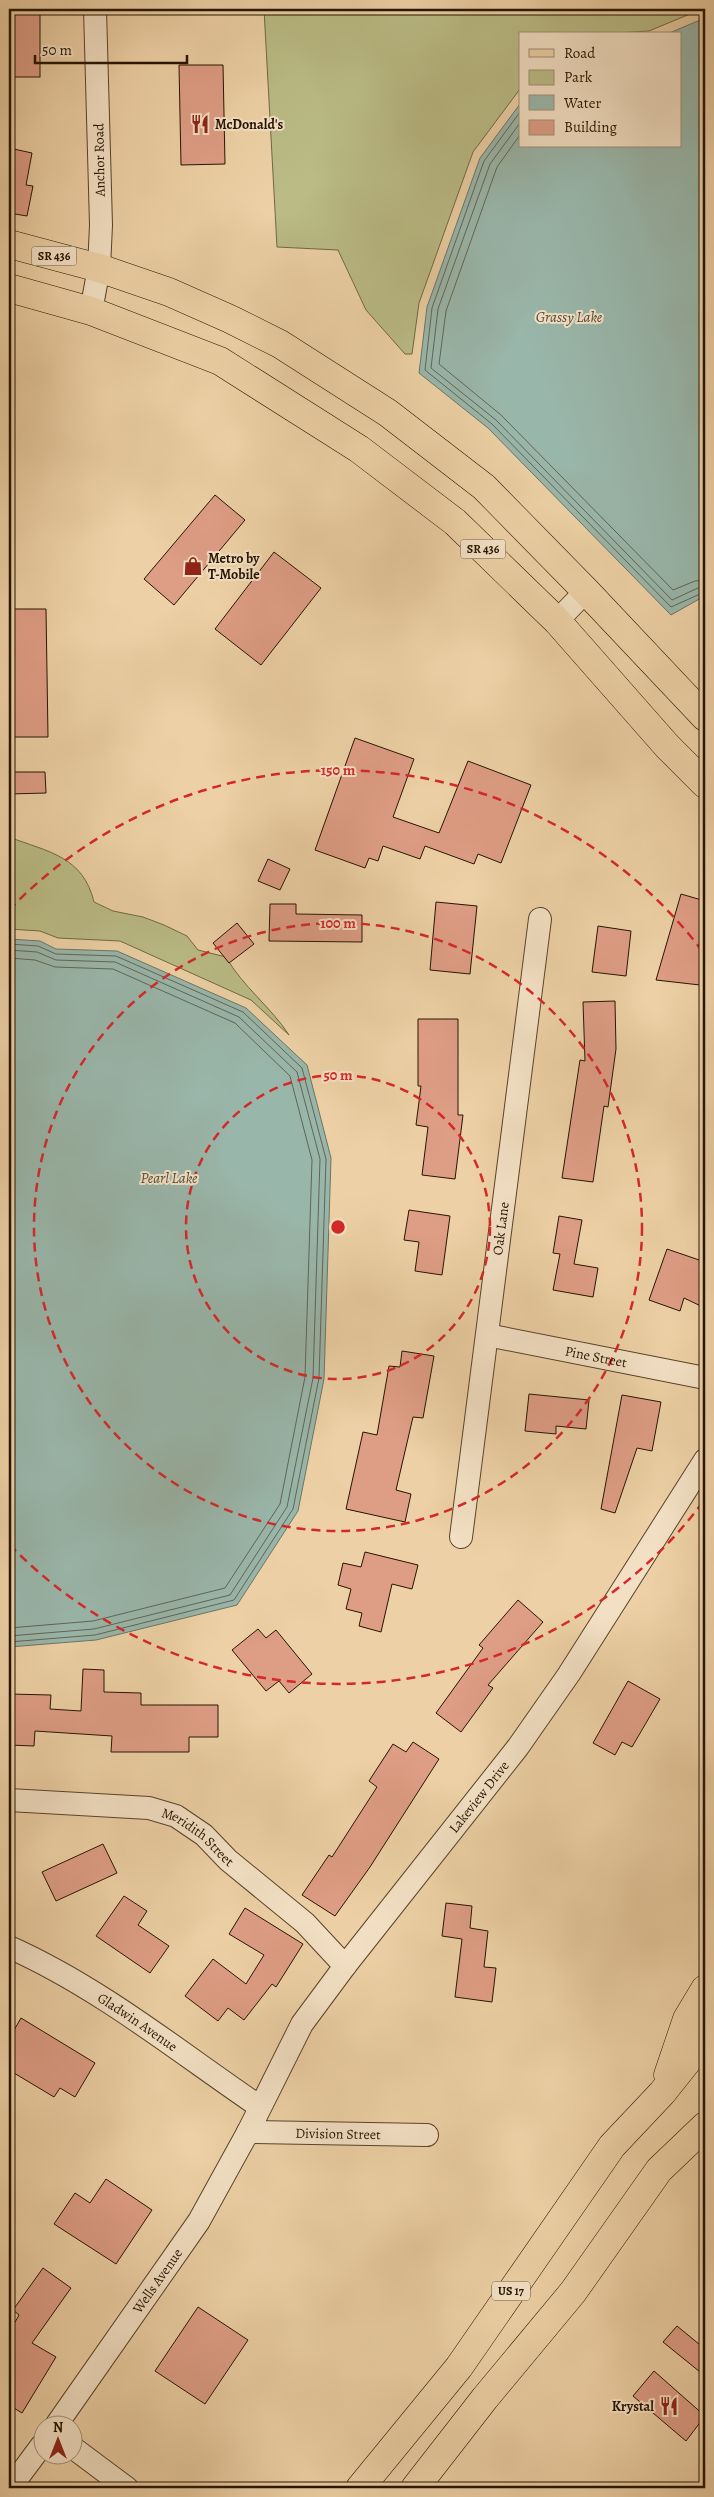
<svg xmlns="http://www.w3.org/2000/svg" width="714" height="2497" viewBox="0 0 714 2497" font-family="Alegreya,serif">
  <rect width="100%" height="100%" fill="#edd0a5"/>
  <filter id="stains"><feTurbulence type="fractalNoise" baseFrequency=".004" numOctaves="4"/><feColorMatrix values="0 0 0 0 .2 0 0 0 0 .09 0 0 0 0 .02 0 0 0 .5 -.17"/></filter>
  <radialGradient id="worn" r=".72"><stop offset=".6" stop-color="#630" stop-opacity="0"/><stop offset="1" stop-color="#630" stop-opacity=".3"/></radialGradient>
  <g fill="#babb85" stroke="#706842">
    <path d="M 264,9 L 702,9 L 649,31 L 600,34 L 520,34 L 520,89 L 473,152 L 419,303 L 412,354 L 405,354 L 366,310 L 338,250 L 277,247 Z"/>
    <path d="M 9,837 C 48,852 83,856 94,902 L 113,911 L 143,917 L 164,925 L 187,936 L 198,950 L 226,957 C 243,987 271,1007 289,1035 L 251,1000 L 120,941 L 58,938 L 40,931 L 9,929 Z"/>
  </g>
  <g fill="#99b6aa" stroke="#6b7566">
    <path d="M 705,18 L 705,599 L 701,598 L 671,615 L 488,428 L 419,373 L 427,307 L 480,158 L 520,104 L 520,146 L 680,146 L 680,34 L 667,34 Z"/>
    <path d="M 9,939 L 40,941 L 56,949 L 117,951 L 246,1008 L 307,1065 L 331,1158 L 324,1379 L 298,1511 L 237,1605 L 96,1640 L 9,1647 Z"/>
  </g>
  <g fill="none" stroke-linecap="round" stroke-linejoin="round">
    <g stroke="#606555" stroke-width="1">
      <path d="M 520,112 L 484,161 L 432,308 L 425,370 L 492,424 L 671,607 L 700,594 L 705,594"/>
      <path d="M 520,123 L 490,164 L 438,309 L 431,368 L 496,420 L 672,600 L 698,588 L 705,588"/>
      <path d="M 520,135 L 497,167 L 446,311 L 439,364 L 501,415 L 673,590 L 695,581 L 705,580"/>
      <path d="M 9,944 L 38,946 L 56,954 L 116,956 L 243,1012 L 302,1068 L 326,1159 L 319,1378 L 293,1509 L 234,1600 L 95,1635 L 9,1642"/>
      <path d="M 9,950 L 37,952 L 56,960 L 115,962 L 239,1017 L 297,1072 L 320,1159 L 313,1378 L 287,1507 L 230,1595 L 94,1629 L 9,1636"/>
      <path d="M 9,958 L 35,960 L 55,967 L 113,969 L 235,1023 L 290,1076 L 312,1160 L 305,1377 L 280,1504 L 225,1588 L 93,1621 L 9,1628"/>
    </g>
  </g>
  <g fill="#de9d85" stroke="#271400">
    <rect x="9" y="9" width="31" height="68"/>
    <path d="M 179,65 L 223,65 L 225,164 L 181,165 Z"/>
    <path d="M 9,148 L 32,153 L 26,185 L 33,186 L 27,216 L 9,213 Z"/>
    <path d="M 215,495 L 245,520 L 174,605 L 144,579 Z"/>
    <path d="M 274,552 L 321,588 L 261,665 L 215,629 Z"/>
    <path d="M 9,609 L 46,609 L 48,737 L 9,737 Z"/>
    <path d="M 355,738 L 414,759 L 393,817 L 439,833 L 468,761 L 531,785 L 501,863 L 478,854 L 474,864 L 425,846 L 420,859 L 383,846 L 378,861 L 369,858 L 365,868 L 315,850 Z"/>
    <path d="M 9,772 L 45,772 L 46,793 L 9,794 Z"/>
    <path d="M 268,859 L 290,869 L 280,890 L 258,881 Z"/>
    <path d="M 681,894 L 705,901 L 705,967 L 700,985 L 656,980 Z"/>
    <path d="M 436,902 L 477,906 L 470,974 L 430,970 Z"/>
    <path d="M 270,904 L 296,904 L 296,914 L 362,915 L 362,942 L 269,941 Z"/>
    <path d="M 237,923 L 254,944 L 229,963 L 213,943 Z"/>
    <path d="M 598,926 L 631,931 L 626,976 L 592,972 Z"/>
    <path d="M 615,1001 L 616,1049 L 608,1107 L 604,1106 L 593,1182 L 562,1178 L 580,1060 L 585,1061 L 583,1002 Z"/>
    <path d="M 418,1019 L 458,1019 L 458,1115 L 463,1115 L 455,1179 L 422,1175 L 428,1127 L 416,1125 L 421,1086 L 418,1086 Z"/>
    <path d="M 409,1210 L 450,1216 L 442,1275 L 415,1271 L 419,1242 L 404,1240 Z"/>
    <path d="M 559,1216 L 582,1220 L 574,1264 L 598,1268 L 593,1297 L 553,1290 L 560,1254 L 553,1253 Z"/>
    <path d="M 667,1249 L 705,1262 L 705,1308 L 684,1298 L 680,1311 L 649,1300 Z"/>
    <path d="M 402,1351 L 434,1356 L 423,1418 L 413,1417 L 396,1490 L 411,1494 L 405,1522 L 346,1509 L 363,1432 L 377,1435 L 389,1366 L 400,1367 Z"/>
    <path d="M 529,1394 L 589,1400 L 586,1429 L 556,1426 L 556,1434 L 525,1431 Z"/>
    <path d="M 622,1395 L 661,1402 L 652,1451 L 637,1448 L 615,1513 L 601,1509 Z"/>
    <path d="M 365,1552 L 418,1565 L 412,1589 L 392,1584 L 381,1632 L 359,1626 L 362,1613 L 346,1609 L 351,1589 L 338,1585 L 343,1563 L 361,1567 Z"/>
    <path d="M 518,1600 L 543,1622 L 488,1685 L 493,1688 L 461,1732 L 436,1713 L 483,1648 L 479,1645 Z"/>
    <path d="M 258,1629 L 266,1638 L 276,1630 L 312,1674 L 289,1693 L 279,1681 L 266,1691 L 232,1650 Z"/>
    <path d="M 83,1669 L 104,1670 L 104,1692 L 141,1693 L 141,1705 L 218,1705 L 218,1737 L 189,1737 L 189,1752 L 111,1752 L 112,1736 L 35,1731 L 34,1746 L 9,1745 L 9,1694 L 51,1695 L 50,1709 L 81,1711 Z"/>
    <path d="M 628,1681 L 660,1699 L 632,1747 L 622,1742 L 615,1755 L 593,1743 Z"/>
    <path d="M 413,1742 L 439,1759 L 370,1867 L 335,1916 L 302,1895 L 329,1855 L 332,1857 L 377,1787 L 369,1781 L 393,1744 L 406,1752 Z"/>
    <path d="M 103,1844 L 117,1873 L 56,1901 L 42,1872 Z"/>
    <path d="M 124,1896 L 147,1911 L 138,1925 L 169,1946 L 150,1973 L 96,1936 Z"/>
    <path d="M 446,1903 L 472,1906 L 470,1928 L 488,1931 L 484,1967 L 496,1968 L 492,2002 L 455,1997 L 462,1939 L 442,1936 Z"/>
    <path d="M 245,1908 L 303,1944 L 276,1987 L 272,1984 L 244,2020 L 228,2008 L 218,2021 L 185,1996 L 213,1959 L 246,1984 L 264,1955 L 229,1934 Z"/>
    <path d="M 21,2018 L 95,2063 L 75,2097 L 60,2088 L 54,2097 L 9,2070 L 9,2039 Z"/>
    <path d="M 106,2179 L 152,2210 L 116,2264 L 54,2224 L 75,2193 L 90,2203 Z"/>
    <path d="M 43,2268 L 71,2288 L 32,2343 L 56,2357 L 22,2413 L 9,2405 L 9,2333 L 19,2315 L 13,2310 Z"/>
    <path d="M 198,2307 L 248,2340 L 205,2404 L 155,2371 Z"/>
    <path d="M 677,2326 L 705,2349 L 705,2376 L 663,2342 Z"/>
    <path d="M 654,2371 L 705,2416 L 686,2441 L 633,2396 Z"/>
  </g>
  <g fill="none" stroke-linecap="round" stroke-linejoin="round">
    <g stroke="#584329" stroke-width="24">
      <g id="minor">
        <path d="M 91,311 L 99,268 L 101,225 L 95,9"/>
        <path d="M 557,621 L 586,591"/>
        <path id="s1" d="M 487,1335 L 705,1378"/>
        <path id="s2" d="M 461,1537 L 540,919"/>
        <path id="s3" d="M 9,1800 L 149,1808 L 176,1816 L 204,1835 L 228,1860 L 305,1923 L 345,1966"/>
        <path id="s4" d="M 9,1947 C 99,1987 179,2052 260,2107"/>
        <path id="s5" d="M 248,2132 L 427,2135"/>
        <path id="s6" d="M 57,2424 L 199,2221 L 248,2132 L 302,2024 L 345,1966 L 518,1747 L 569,1674 L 705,1460"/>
        <path d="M 72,2447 L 127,2488"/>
        <path d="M 10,2488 L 42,2445"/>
      </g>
    </g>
    <g stroke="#271400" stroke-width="29">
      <g id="major">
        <path d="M 9,244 L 99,268 L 169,292 L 230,319 L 280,344 L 388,413 L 484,487 L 586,591 L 705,717"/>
        <path d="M 9,288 L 91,311 L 220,361 L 359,449 L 455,522 L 557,621 L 667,746 L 705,784"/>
        <path d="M 668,2075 L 687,2019 L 705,1989"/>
        <path d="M 360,2488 L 459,2367 L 612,2146 L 662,2093 L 705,2039"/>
        <path d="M 415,2488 L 485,2398 L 573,2292 L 659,2170 L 705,2126"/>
      </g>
    </g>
    <use href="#minor" stroke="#f3e0c4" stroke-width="22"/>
    <use href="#major" stroke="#edd0a5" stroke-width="28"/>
  </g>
  <g fill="none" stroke="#d62828" stroke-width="2.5" stroke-dasharray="9 6">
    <circle cx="338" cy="1227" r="152"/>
    <circle cx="338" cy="1227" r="304"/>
    <path d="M703 1502A457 457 0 0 1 9 1544M9 910A457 457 0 0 1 703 952"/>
  </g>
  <defs>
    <g id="restaurant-bare" transform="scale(1.5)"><path d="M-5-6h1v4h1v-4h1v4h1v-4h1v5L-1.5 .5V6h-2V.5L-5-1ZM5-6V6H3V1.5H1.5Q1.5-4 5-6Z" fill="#8f2418" stroke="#f3e0c4" stroke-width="2.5" paint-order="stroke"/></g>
    <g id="shop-bare" transform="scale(1.5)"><path d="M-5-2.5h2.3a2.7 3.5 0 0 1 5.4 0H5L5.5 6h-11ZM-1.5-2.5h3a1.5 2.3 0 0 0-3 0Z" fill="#8f2418" stroke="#f3e0c4" stroke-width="2.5" paint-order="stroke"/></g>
  </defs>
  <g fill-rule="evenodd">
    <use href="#restaurant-bare" x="200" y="124"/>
    <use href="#shop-bare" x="193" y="566"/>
    <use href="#restaurant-bare" x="669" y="2406"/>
  </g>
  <g text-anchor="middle" stroke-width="4" stroke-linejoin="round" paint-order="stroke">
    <g fill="#f3e0c4" stroke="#64513b" stroke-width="1">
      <rect x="31.5" y="246.5" width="45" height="19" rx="4"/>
      <rect x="460.5" y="539.5" width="45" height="19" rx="4"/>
      <rect x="492" y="2281.5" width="38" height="19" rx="4"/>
    </g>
    <g font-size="12" font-weight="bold" fill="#271400">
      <text x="54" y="260">SR 436</text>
      <text x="483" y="553">SR 436</text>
      <text x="511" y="2295">US 17</text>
    </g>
    <g font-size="14" font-weight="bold" fill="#271400" stroke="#f3e0c4" text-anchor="start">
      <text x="215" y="129">McDonald's</text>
      <text x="208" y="563">Metro by<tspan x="208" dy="16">T-Mobile</tspan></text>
      <text x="654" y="2411" text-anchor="end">Krystal</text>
    </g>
    <g font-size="14" fill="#271400" stroke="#f3e0c4">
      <text transform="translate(99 160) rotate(-91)" y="5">Anchor Road</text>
      <text dy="5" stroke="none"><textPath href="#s2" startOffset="311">Oak Lane</textPath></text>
      <text dy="5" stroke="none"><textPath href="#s1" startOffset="111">Pine Street</textPath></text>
      <text dy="5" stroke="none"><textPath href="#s6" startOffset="758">Lakeview Drive</textPath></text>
      <text dy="5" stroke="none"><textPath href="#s3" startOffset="198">Meridith Street</textPath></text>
      <text dy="5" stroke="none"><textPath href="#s4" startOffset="149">Gladwin Avenue</textPath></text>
      <text dy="5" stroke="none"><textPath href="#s5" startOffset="90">Division Street</textPath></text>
      <text dy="5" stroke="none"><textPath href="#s6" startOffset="175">Wells Avenue</textPath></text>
    </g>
    <g font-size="15" font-style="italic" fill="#4f4d3c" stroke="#f3e0c4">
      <text x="569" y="322">Grassy Lake</text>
      <text x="169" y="1183">Pearl Lake</text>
    </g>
  </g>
  <circle cx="338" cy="1227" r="8" fill="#d62828" stroke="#f3e0c4" stroke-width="2.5"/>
  <g font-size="15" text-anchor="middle" font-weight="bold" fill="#d62828" stroke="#f3e0c4" stroke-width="4" stroke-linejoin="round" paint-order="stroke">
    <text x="338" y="775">150 m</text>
    <text x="338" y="928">100 m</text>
    <text x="338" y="1080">50 m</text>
  </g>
  <rect width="714" height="2497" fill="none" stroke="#edd0a5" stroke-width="30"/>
  <rect x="10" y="10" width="694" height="2477" fill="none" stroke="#271400" stroke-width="2.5"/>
  <rect x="15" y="15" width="684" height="2467" fill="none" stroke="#271400"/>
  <rect x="519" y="32" width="162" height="115" fill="#f3e0c4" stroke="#a18e76"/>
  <rect x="529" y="49" width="25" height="8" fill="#edd0a5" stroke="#a18e76"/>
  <text x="564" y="58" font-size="15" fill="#271400">Road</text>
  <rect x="529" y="70" width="25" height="15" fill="#babb85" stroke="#a18e76"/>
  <text x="564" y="82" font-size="15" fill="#271400">Park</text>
  <rect x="529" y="95" width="25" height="15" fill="#99b6aa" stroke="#a18e76"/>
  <text x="564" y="108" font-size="15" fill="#271400">Water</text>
  <rect x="529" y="120" width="25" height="15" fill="#de9d85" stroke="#a18e76"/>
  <text x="564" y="132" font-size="15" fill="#271400">Building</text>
  <g transform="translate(58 2440)"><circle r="24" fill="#f3e0c4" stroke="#a18e76"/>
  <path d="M0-4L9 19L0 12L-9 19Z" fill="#8f2418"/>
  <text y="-8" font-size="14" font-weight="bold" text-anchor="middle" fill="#271400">N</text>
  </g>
  <path d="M35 55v8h152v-8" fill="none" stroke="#271400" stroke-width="2.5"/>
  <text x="42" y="55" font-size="15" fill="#271400" stroke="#f3e0c4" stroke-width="4" paint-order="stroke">50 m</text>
  <rect width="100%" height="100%" filter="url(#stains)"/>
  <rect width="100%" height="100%" fill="url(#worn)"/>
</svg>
